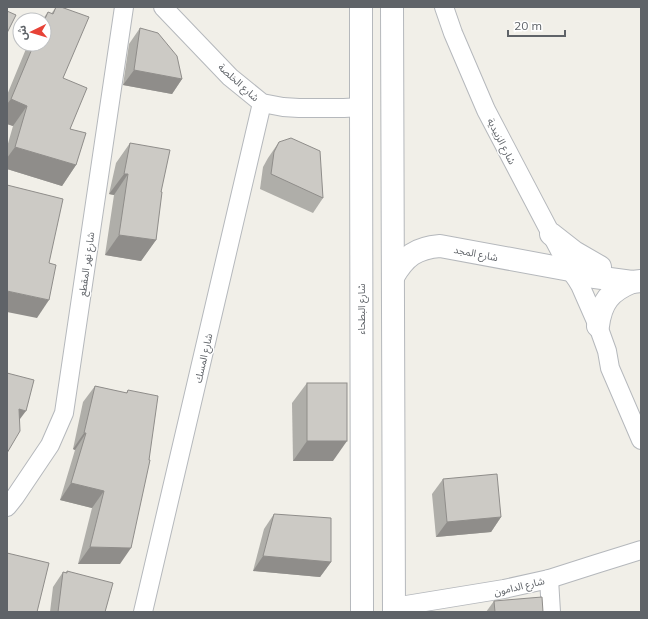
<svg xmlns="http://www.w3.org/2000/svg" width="648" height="619" viewBox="0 0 648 619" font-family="Mulish,'Noto Sans Arabic',sans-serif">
  <rect width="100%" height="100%" fill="#f1efe8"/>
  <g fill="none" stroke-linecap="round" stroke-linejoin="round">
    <g stroke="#b5b8bc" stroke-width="20">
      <g id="minor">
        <path d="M 163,7 L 230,77 L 262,103 L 283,107 L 299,108 L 344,108 L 361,107"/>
        <path d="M 444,7 L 453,33 L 486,110 L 570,270 L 577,280 L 580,285 L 598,326 L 607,351 L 610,368 L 641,440"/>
        <path d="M 7,507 L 15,497 L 50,445 L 64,413 L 124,7"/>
        <path d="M 549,579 L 551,612"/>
        <path d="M 394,607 L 504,589 L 549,579 L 596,564 L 641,550"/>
        <path d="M 143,612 L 262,103"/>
      </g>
    </g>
    <g stroke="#b5b8bc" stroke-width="24">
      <g id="tertiary">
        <path d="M 361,7 L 361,107 L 362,612"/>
        <path d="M 392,7 L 394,612"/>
        <path d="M 551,234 L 574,252 L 600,267"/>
        <path d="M 393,277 C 405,256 416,248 440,246 L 570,270 L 580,275 L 632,282 L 641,281"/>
        <path d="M 598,326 C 601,302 610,291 632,282"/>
      </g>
    </g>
    <use href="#minor" stroke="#fff" stroke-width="18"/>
    <use href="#tertiary" stroke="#fff" stroke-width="22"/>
  </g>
  <g fill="#afaea9">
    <path d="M 56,7 L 61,7 L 63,78 L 76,165 L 62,186 L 7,169 L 7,147 L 13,126 L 7,124 L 7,95 L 28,44 L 44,44 L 44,20 L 42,20 L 48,12 L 51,14 Z"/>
    <path d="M 140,28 L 182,79 L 172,94 L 123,85 L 129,44 Z"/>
    <path d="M 279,142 L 323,198 L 313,213 L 260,189 L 263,167 L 268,158 Z"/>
    <path d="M 130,143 L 161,192 L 156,240 L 141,261 L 105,255 L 114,195 L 109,194 L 116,163 Z"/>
    <path d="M 307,383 L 333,461 L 293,461 L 292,403 Z"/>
    <path d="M 95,386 L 126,393 L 128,390 L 120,564 L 78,564 L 92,508 L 60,500 L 75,450 L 73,449 L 83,402 Z"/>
    <path d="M 443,479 L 501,517 L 491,532 L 436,537 L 432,494 Z"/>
    <path d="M 274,514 L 331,562 L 320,577 L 253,571 L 264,529 Z"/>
    <path d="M 67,571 L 105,612 L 50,612 L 53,587 L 63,572 L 66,573 Z"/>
    <path d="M 494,601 L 543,612 L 486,612 Z"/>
  </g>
  <g fill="#8f8d8a">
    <path d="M 134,70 L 182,79 L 172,94 L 123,85 Z"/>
    <path d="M 11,99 L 27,106 L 13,126 L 7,124 L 7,104 Z"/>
    <path d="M 15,147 L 76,165 L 62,186 L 7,169 L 7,158 Z"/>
    <path d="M 124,174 L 128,174 L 114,195 L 109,194 Z"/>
    <path d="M 119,235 L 156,240 L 141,261 L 105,255 Z"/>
    <path d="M 7,291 L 49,300 L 37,318 L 7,312 Z"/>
    <path d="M 19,409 L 26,411 L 11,431 Z"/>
    <path d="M 84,433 L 86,433 L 75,450 L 73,449 Z"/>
    <path d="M 307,441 L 347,441 L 333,461 L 293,461 Z"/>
    <path d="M 71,483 L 104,491 L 92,508 L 60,500 Z"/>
    <path d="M 501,517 L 491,532 L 436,537 L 447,522 Z"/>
    <path d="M 90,547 L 131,548 L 120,564 L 78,564 Z"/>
    <path d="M 263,556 L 331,562 L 320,577 L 253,571 Z"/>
  </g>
  <g fill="#cccac5" stroke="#8f8d8a">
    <path d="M 56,7 L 61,7 L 89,17 L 63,78 L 87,88 L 70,129 L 86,133 L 76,165 L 15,147 L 27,106 L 11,99 L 34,44 L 44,44 L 44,21 L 48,12 L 53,14 Z"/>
    <path d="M 7,11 L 16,15 L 7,33 Z"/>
    <path d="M 140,28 L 158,33 L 177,56 L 182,79 L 134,70 Z"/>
    <path d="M 291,138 L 320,151 L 323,198 L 271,174 L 274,152 L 279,142 Z"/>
    <path d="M 130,143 L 170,150 L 161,192 L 162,192 L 156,240 L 119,235 L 128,174 L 124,174 Z"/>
    <path d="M 7,185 L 63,199 L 49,263 L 56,265 L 49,300 L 7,291 Z"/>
    <path d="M 7,373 L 34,380 L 26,411 L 19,409 L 20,431 L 7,453 Z"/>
    <rect x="307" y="383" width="40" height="58"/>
    <path d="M 95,386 L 127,393 L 128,390 L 158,396 L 149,460 L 150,460 L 131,548 L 90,547 L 104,491 L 71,483 L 86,433 L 84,433 Z"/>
    <path d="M 497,474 L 501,517 L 447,522 L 443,479 Z"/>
    <path d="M 274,514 L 331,518 L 331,562 L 263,556 Z"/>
    <path d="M 7,553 L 49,563 L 37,612 L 7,612 Z"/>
    <path d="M 67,571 L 113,583 L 105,612 L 58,612 L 63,572 L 67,573 Z"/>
    <path d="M 542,597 L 543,612 L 495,612 L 494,601 Z"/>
  </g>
  <g text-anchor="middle" stroke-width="3" stroke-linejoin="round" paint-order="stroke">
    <g font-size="10" fill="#5f6368" stroke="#fff">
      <text transform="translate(239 82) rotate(42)" y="4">شارع الخلصة</text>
      <text transform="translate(502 141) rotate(63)" y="4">شارع الزبيدية</text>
      <text transform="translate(476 253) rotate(11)" y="4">شارع المجد</text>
      <text transform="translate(86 264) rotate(-82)" y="4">شارع نهر المقطع</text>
      <text transform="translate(361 309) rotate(-90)" y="4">شارع البطحاء</text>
      <text transform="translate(203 358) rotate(-77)" y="4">شارع المسك</text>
      <text transform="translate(519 586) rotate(-13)" y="4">شارع الدامون</text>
    </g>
  </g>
  <rect width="648" height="619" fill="none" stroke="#5f6368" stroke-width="16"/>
  <g transform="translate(32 32) rotate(265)"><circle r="19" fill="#ffffff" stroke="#bfc1c3"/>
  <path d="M0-3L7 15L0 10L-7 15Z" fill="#e74237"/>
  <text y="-6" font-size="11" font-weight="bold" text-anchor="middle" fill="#5f6368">ش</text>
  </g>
  <path d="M508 30v6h57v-6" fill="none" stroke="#5f6368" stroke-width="2"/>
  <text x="514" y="30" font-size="12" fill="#5f6368" stroke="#ffffff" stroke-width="3" paint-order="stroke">20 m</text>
</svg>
